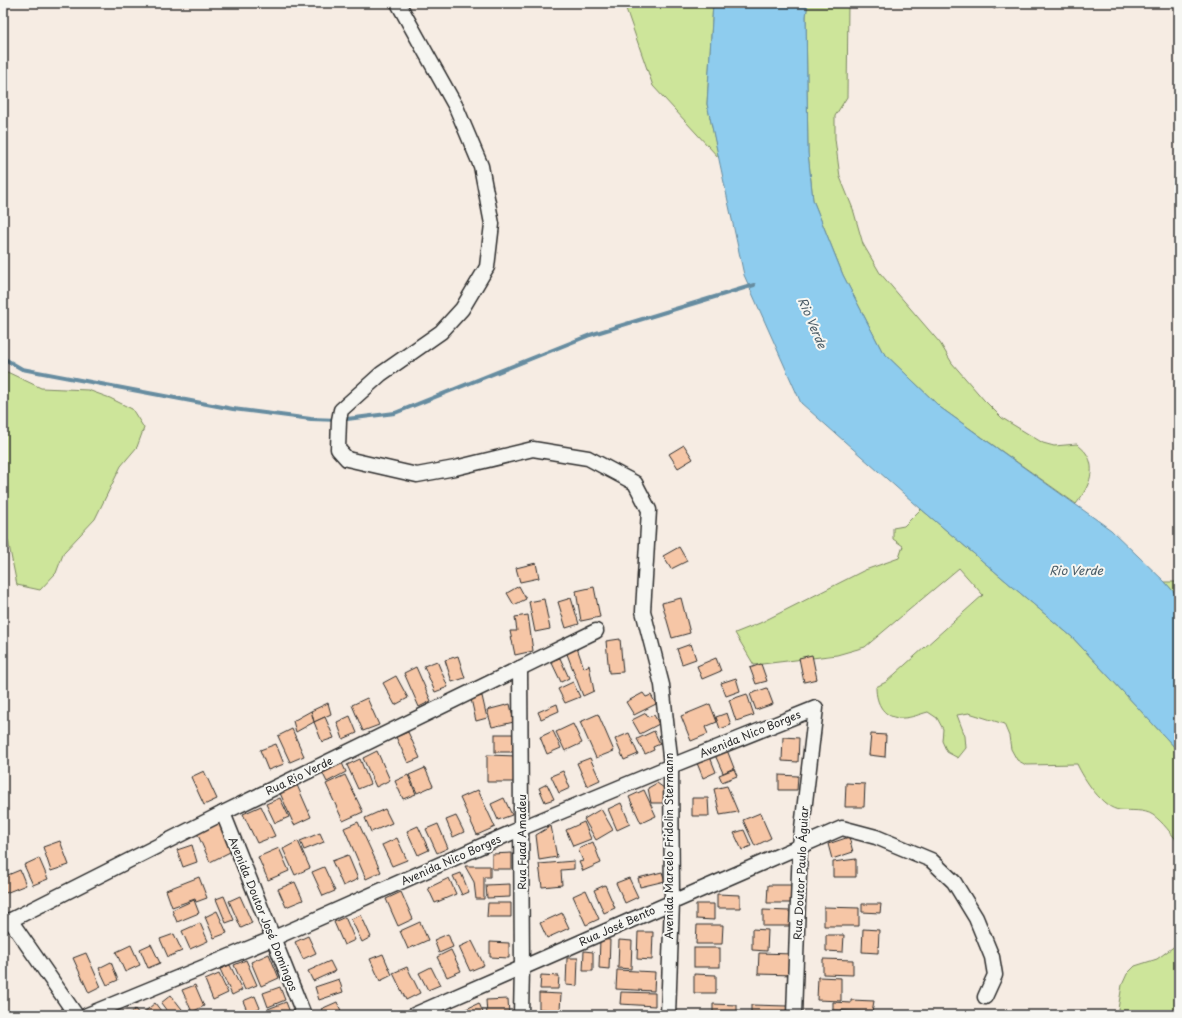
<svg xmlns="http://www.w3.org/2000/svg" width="1182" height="1018" viewBox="0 0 1182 1018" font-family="'Playpen Sans',sans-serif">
  <rect width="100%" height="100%" fill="#f6ece3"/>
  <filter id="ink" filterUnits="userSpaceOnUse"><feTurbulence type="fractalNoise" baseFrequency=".025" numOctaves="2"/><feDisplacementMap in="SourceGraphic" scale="8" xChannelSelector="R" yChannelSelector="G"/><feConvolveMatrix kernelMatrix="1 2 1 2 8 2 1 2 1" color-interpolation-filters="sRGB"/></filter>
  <g filter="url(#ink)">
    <g fill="#cde59a" stroke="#7c8862">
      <path d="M 624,3 L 713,3 L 707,104 L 719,158 L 653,86 Z"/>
      <path d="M 808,3 L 848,3 L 847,97 L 835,116 L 835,139 L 840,177 L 853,209 L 863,244 L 880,273 L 940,343 L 952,363 L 984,400 L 1002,418 L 1043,443 L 1054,446 L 1077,444 C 1080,447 1084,450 1086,453 C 1098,470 1087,490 1076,504 L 941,408 L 882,351 L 843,275 L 813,200 L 808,153 L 806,16 Z"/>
      <path d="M 3,370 L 41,388 L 88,390 L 110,398 L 132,409 L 144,428 L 137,447 L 121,466 L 95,519 L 64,552 L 56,573 L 40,590 L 17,585 L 8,540 L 3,538 Z"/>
      <path d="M 921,509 L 1072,637 L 1179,752 L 1179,843 C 1171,834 1163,822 1153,815 C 1144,809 1131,811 1120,810 C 1103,809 1084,779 1077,764 L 1026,765 L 1017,760 L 1011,749 L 1009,736 L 1004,724 L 969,713 L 957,715 L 965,736 L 966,748 L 958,758 L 947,752 L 942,741 L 943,729 L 937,718 L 928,712 C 920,714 911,718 903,718 C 884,719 876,704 876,687 L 886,682 L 983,595 L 959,568 L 865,647 L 837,655 L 754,665 L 735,633 L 760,623 L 865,570 L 899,558 L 903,546 L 893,539 L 893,528 L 904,526 Z"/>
      <path d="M 1165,582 L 1179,582 L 1179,598 Z"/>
      <path d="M 1179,943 L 1179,1015 L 1117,1015 L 1122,985 L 1127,974 L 1135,966 L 1157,959 Z"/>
    </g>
    <path fill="#8eccee" stroke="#668ca0" d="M 713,3 L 808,3 L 806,16 L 808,153 L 813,200 L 843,275 L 882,351 L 941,408 L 1111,530 L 1165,582 L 1179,598 L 1179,752 L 1072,637 L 921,509 L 801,403 L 744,275 L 707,104 Z"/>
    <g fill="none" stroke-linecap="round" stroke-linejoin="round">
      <path stroke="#668ca0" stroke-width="4" d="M 3,358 L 22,369 L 233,409 L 311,419 L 339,420 L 395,413 L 590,335 L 754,285"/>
    </g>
    <g fill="#f6c6a6" stroke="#2b2b2b">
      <path d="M 990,3 L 1004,3 L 994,9 Z"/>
      <path d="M 684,445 L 693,459 L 678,468 L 669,454 Z"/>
      <path d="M 679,547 L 687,561 L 671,569 L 663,556 Z"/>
      <path d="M 536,563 L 539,578 L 520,582 L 516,568 Z"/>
      <path d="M 519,586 L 526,599 L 514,605 L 507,593 Z"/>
      <path d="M 594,587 L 600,617 L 581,621 L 576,591 Z"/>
      <path d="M 571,598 L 579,624 L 566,628 L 558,602 Z"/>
      <path d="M 681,598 L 690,633 L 672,638 L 662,603 Z"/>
      <path d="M 544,599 L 550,629 L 535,632 L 529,602 Z"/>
      <path d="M 528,615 L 533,651 L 515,655 L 510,631 L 517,631 L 515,617 Z"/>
      <path d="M 620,639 L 623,672 L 609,673 L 606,641 Z"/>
      <path d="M 691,644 L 696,659 L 682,664 L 677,649 Z"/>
      <path d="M 577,648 L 584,668 L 589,665 L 594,691 L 583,696 L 567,654 Z"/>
      <path d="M 812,655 L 817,679 L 804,682 L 799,658 Z"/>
      <path d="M 458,656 L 465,678 L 452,682 L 445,660 Z"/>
      <path d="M 560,658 L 569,678 L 561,682 L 551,661 Z"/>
      <path d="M 716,658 L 721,671 L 702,679 L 697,666 Z"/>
      <path d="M 437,661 L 448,687 L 435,692 L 424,666 Z"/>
      <path d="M 761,664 L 767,681 L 756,684 L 750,668 Z"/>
      <path d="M 416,667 L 431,701 L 419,707 L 404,673 Z"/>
      <path d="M 396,676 L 408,698 L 395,705 L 383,683 Z"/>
      <path d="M 736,678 L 740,691 L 726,696 L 721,683 Z"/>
      <path d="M 573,682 L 580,697 L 565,703 L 558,689 Z"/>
      <path d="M 767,688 L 773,704 L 756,710 L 750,694 Z"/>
      <path d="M 643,693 L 646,697 L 651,695 L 656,704 L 634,715 L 626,702 Z"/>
      <path d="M 747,694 L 754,715 L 736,721 L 729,700 Z"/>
      <path d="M 482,696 L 487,718 L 476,721 L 471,699 Z"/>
      <path d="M 367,698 L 379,725 L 363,731 L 352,705 Z"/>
      <path d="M 328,703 L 331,714 L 314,722 L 311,711 Z"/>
      <path d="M 510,704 L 514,722 L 492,727 L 487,710 Z"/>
      <path d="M 557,704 L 559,711 L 541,719 L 538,712 Z"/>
      <path d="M 710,704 L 717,722 L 705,727 L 708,734 L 691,741 L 681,716 Z"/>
      <path d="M 311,711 L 314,722 L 296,732 L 293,721 Z"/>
      <path d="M 646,713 L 648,717 L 654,715 L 659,724 L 640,734 L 632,720 Z"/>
      <path d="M 727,713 L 731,725 L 720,729 L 716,717 Z"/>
      <path d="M 598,714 L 614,751 L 596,758 L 580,722 Z"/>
      <path d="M 350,716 L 357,733 L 343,739 L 337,722 Z"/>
      <path d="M 325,717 L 334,738 L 322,742 L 314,722 Z"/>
      <path d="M 573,724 L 582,743 L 565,751 L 556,732 Z"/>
      <path d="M 292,729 L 304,756 L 290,762 L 278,736 Z"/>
      <path d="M 553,731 L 561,748 L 547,754 L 540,737 Z"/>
      <path d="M 654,731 L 660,744 L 653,747 L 654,750 L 645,754 L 637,739 Z"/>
      <path d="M 408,732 L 420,758 L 408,763 L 396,737 Z"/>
      <path d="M 629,733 L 638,754 L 624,760 L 615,739 Z"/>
      <rect x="495" y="734" width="19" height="18"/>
      <path d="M 871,734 L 886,735 L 885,757 L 869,755 Z"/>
      <path d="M 783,737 L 799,738 L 798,762 L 782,761 Z"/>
      <path d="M 276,744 L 284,764 L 268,770 L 260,750 Z"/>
      <path d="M 727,750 L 734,768 L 723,773 L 715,755 Z"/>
      <path d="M 377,751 L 390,780 L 376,787 L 363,758 Z"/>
      <path d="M 487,755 L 517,756 L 517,782 L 487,782 Z"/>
      <path d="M 710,757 L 716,772 L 703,778 L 697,763 Z"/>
      <path d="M 590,758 L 600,780 L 587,786 L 577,763 Z"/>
      <path d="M 360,759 L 370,784 L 358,789 L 347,765 Z"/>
      <path d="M 342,763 L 346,772 L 327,782 L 322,772 Z"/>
      <path d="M 425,768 L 433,786 L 417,793 L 409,775 Z"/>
      <path d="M 734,769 L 737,776 L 722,782 L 719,775 Z"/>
      <path d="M 204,771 L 217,799 L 204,805 L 191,777 Z"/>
      <path d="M 563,771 L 570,788 L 559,793 L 551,776 Z"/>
      <path d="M 345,775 L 363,812 L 343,821 L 326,784 Z"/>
      <path d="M 408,775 L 416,794 L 403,799 L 395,781 Z"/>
      <path d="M 779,775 L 798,776 L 797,790 L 779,790 Z"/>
      <path d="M 657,783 L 664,788 L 663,803 L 651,803 L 648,788 Z"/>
      <path d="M 846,783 L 865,784 L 864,807 L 845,807 Z"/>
      <path d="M 547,784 L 554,799 L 545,802 L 539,788 Z"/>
      <path d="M 297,785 L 311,817 L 294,825 L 280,793 Z"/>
      <path d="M 727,786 L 738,812 L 720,815 L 714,789 Z"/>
      <path d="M 478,790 L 495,827 L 477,835 L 460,798 Z"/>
      <path d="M 644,790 L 656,816 L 641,823 L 629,797 Z"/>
      <path d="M 280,798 L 289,817 L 275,823 L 266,804 Z"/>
      <path d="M 504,798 L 512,815 L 498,820 L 491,804 Z"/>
      <path d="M 692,798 L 708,798 L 709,816 L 692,816 Z"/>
      <path d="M 621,803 L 630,824 L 617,830 L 608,809 Z"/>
      <path d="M 261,806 L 275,836 L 257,843 L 243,814 Z"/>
      <path d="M 385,809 L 392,823 L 371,832 L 365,818 Z"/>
      <path d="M 601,809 L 613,830 L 596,840 L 584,819 Z"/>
      <path d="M 760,813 L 771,838 L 755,846 L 743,820 Z"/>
      <path d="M 456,816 L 464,832 L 453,837 L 446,820 Z"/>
      <path d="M 358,822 L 381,872 L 366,879 L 344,828 Z"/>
      <path d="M 584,822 L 591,839 L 573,846 L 566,830 Z"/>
      <path d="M 219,823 L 232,851 L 210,862 L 197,833 Z"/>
      <path d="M 438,824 L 448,848 L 437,853 L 426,829 Z"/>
      <path d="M 418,826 L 429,850 L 418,855 L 407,831 Z"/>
      <path d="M 551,826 L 557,857 L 539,860 L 536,835 Z"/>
      <path d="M 744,830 L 751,846 L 742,850 L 734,833 Z"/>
      <path d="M 320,833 L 324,842 L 304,850 L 300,841 Z"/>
      <path d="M 849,837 L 853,852 L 832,859 L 828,844 Z"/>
      <path d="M 397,838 L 407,860 L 392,866 L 382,845 Z"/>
      <path d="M 60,841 L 69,865 L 51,871 L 43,847 Z"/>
      <path d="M 298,841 L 310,868 L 295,875 L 283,849 Z"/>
      <path d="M 593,842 L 601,863 L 583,871 L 579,862 L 583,861 L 578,849 Z"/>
      <path d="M 192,845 L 197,862 L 183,867 L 177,850 Z"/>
      <path d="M 279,848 L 289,871 L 268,880 L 258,857 Z"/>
      <path d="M 512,853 L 512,869 L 492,869 L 492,854 Z"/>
      <path d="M 348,855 L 358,879 L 343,886 L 332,861 Z"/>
      <path d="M 39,858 L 48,879 L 33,885 L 24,865 Z"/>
      <path d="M 856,859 L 856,877 L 833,877 L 833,862 Z"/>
      <path d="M 574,861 L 574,869 L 561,870 L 562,885 L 542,887 L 539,864 Z"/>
      <path d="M 465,866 L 490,866 L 490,877 L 484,877 L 484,899 L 476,899 L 474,882 Z"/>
      <path d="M 324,867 L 335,891 L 323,896 L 312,872 Z"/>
      <path d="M 20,870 L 26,885 L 3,894 L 3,877 Z"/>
      <path d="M 662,872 L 665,881 L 640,887 L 638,878 Z"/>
      <path d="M 461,873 L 469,892 L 462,895 L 453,876 Z"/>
      <path d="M 199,877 L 207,898 L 196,902 L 195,899 L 172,907 L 166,890 Z"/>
      <path d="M 449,878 L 456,894 L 435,903 L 428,888 Z"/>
      <path d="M 629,878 L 638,897 L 625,903 L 616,883 Z"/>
      <path d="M 295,882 L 303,900 L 286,907 L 278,889 Z"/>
      <path d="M 510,884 L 510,897 L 487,898 L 486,885 Z"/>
      <path d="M 605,885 L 615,908 L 604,913 L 594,890 Z"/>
      <path d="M 768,885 L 791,885 L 791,903 L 767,903 Z"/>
      <path d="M 586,890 L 599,919 L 586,925 L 573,896 Z"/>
      <path d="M 401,892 L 413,919 L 398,926 L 386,899 Z"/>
      <path d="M 717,894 L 740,895 L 740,908 L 717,908 Z"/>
      <path d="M 224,896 L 234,920 L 226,923 L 216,899 Z"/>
      <path d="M 240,896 L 252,923 L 241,928 L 229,901 Z"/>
      <path d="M 194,900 L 199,913 L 177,922 L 172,910 Z"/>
      <path d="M 488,903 L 511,903 L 511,917 L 487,917 Z"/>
      <path d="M 696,904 L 714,904 L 714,920 L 696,919 Z"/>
      <path d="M 862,904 L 881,904 L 880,913 L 862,912 Z"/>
      <path d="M 824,907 L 859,908 L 859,926 L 824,926 Z"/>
      <path d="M 763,910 L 790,911 L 790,926 L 763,926 Z"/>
      <path d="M 217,911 L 227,933 L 214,938 L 205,917 Z"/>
      <path d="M 562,913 L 569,928 L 547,938 L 540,923 Z"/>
      <path d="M 361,915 L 371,937 L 362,942 L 351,919 Z"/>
      <path d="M 345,917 L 355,940 L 344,945 L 334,922 Z"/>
      <path d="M 420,922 L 428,940 L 408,949 L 400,931 Z"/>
      <path d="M 200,923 L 208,941 L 190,949 L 182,931 Z"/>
      <path d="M 697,925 L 723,925 L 722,944 L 696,944 Z"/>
      <path d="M 752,929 L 768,930 L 767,951 L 752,950 Z"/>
      <path d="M 863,929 L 879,930 L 878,953 L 862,952 Z"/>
      <path d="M 638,932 L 653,932 L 652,960 L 637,959 Z"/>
      <path d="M 174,934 L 182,951 L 168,957 L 160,939 Z"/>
      <path d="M 448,934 L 453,947 L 439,953 L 434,940 Z"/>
      <path d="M 826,935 L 844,935 L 843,952 L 826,951 Z"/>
      <path d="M 308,936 L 316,953 L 303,959 L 295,942 Z"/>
      <path d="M 600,939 L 610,940 L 609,969 L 599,968 Z"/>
      <path d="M 619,940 L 632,941 L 631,969 L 618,968 Z"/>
      <path d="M 472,941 L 484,965 L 470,971 L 459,947 Z"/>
      <path d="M 490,942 L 509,943 L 509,958 L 490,957 Z"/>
      <path d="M 151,944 L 160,963 L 148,968 L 140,949 Z"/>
      <path d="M 131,945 L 140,965 L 125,972 L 116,952 Z"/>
      <rect x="694" y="948" width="26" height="19"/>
      <path d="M 451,950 L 461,971 L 447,977 L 437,957 Z"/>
      <path d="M 584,951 L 593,952 L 593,971 L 583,971 Z"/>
      <path d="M 86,953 L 101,987 L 89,993 L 73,958 Z"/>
      <path d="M 759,953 L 793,954 L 793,975 L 758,974 Z"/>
      <path d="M 269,954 L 279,978 L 261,986 L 251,962 Z"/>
      <path d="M 383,954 L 392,975 L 380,981 L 370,959 Z"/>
      <path d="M 567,958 L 578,958 L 577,986 L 566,985 Z"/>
      <path d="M 823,959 L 853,960 L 853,975 L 823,974 Z"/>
      <path d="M 246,960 L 257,985 L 245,990 L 234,965 Z"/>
      <path d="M 330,961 L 335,971 L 313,981 L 308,971 Z"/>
      <path d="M 111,962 L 118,980 L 107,985 L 99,968 Z"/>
      <path d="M 230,965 L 242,990 L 232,995 L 220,969 Z"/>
      <path d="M 407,967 L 420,993 L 406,1000 L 393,973 Z"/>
      <path d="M 431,967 L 440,985 L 428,990 L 419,973 Z"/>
      <path d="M 617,970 L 655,972 L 654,991 L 616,989 Z"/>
      <path d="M 219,974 L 228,993 L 213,1000 L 205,980 Z"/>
      <path d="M 694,974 L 716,975 L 716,993 L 694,993 Z"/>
      <path d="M 541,975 L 559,976 L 558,989 L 540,989 Z"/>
      <path d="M 818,977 L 841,978 L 841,1001 L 817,1000 Z"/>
      <path d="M 339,979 L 343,992 L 319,1000 L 315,987 Z"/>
      <path d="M 195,985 L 204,1006 L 192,1012 L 182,990 Z"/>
      <path d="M 280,987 L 285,1000 L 268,1007 L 263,993 Z"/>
      <path d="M 621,992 L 655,993 L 655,1006 L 620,1004 Z"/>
      <path d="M 539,993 L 561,994 L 560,1010 L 539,1009 Z"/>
      <path d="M 171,995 L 185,1013 L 183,1015 L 170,1015 L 161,1003 Z"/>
      <path d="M 255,996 L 260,1008 L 248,1013 L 243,1001 Z"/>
      <path d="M 508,999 L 509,1015 L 487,1015 L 486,1000 Z"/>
      <path d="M 851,1000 L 874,1001 L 872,1012 L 833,1010 L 833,1002 L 851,1003 Z"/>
      <path d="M 286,1002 L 291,1015 L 270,1015 L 268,1009 Z"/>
      <path d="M 337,1002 L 343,1015 L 324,1015 L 321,1009 Z"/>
      <path d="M 155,1003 L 164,1015 L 145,1015 L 143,1013 Z"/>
      <path d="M 479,1003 L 484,1015 L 464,1015 L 462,1011 Z"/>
      <path d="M 713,1004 L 737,1005 L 737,1015 L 713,1015 Z"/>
      <path d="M 751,1005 L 787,1006 L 787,1015 L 751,1015 Z"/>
      <path d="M 135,1009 L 140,1015 L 128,1015 Z"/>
      <path d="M 265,1010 L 267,1015 L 254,1015 Z"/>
    </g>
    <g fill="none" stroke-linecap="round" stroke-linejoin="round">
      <g stroke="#2b2b2b" stroke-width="17">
        <g id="minor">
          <path d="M 398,3 L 456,107 L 481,166 L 492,224 L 487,267 L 462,309 L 441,332 L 381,374 L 341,410 L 339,420 L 338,449 L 347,459 L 417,475 L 455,468 L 533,449 L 588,458 L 635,483 L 649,510 L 643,611 L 662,685 L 671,766 L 672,902 L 668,1015"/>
          <path d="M 520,668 L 522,968 L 521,1015"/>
          <path d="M 223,813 L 304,1015"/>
          <path d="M 10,920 L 76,1015"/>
          <path d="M 3,924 L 223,813 L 596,631"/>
          <path d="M 87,1015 L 274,938 L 522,828 L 671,766 L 816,708 L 800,845 L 794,1015"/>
          <path d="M 414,1015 L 842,828 L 876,837 L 931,860 L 954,882 L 976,918 L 992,957 L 995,975 L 985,997"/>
        </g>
      </g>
      <use href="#minor" stroke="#f6f6f2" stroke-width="14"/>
    </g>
  </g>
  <g text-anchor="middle" stroke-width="4" stroke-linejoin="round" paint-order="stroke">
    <g font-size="11" fill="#2b2b2b" stroke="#f6f6f2">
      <text transform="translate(750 734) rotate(-22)" y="4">Avenida Nico Borges</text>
      <text transform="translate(299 776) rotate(-26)" y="4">Rua Rio Verde</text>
      <text transform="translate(522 842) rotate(-90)" y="4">Rua Fuad Amadeu</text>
      <text transform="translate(669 846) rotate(-90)" y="4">Avenida Marcelo Fridolin Stermann</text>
      <text transform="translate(451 860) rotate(-24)" y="4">Avenida Nico Borges</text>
      <text transform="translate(801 873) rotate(-87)" y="4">Rua Doutor Paulo Águiar</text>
      <text transform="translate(263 914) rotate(68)" y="4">Avenida Doutor José Domingos</text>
      <text transform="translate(617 926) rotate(-24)" y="4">Rua José Bento</text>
    </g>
    <g font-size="12" font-style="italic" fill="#495b66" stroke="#f6f6f2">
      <text transform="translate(812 323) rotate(67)" y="4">Rio Verde</text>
      <text x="1076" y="575">Rio Verde</text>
    </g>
  </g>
  <rect width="1182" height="1018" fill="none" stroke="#f6f6f2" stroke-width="16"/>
  <rect x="8" y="8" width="1166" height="1002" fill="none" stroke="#2b2b2b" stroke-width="1.5" filter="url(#ink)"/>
</svg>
